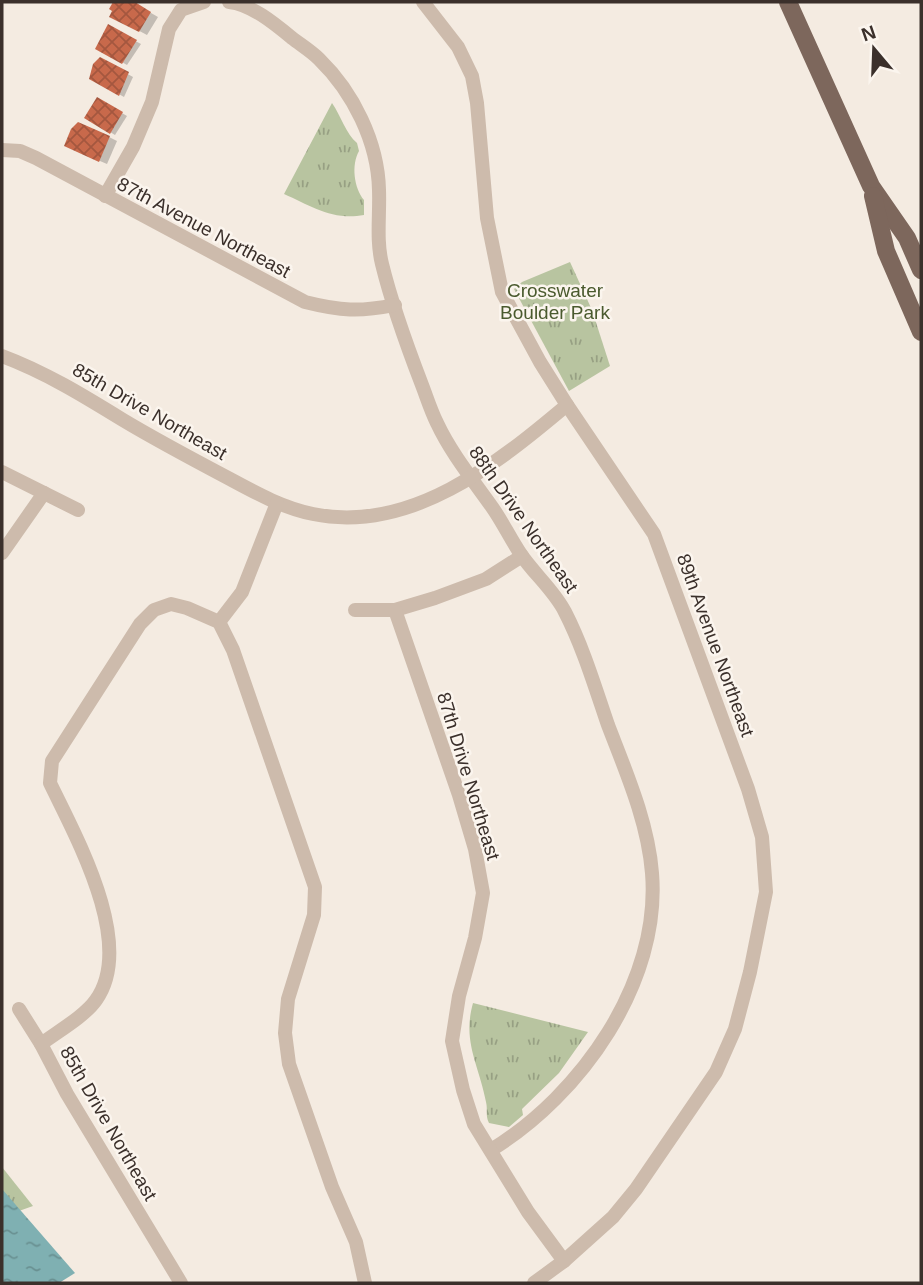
<svg xmlns="http://www.w3.org/2000/svg" width="923" height="1285" viewBox="0 0 923 1285" font-family="Helvetica,sans-serif">
  <defs>
    <pattern id="park-tufts" width="24" height="20" patternUnits="userSpaceOnUse" patternTransform="scale(1.75)"><rect width="24" height="20" fill="#b8c4a0"/><path d="M3 7l-1-3M5 7V3M7 7l1-3M15 17l-1-3M17 17v-4M19 17l1-3" fill="none" stroke="#97a083"/></pattern>
    <pattern id="water-ripples" width="26" height="14" patternUnits="userSpaceOnUse" patternTransform="scale(1.75)"><rect width="26" height="14" fill="#7fb0b2"/><path d="M2 4q2-2 4 0t4 0M15 11q2-2 4 0t4 0" fill="none" stroke="#699091"/></pattern>
    <pattern id="building-cross-hatch" width="8" height="8" patternUnits="userSpaceOnUse" patternTransform="scale(1.75)"><rect width="8" height="8" fill="#c8694b"/><path d="M0 0l8 8M0 8l8-8" fill="none" stroke="#a4573f"/></pattern>
  </defs>
  <rect width="100%" height="100%" fill="#f4ebe1"/>
  <g fill="url(#park-tufts)">
    <path d="M 332,103 C 341,116 346,134 357,143 L 359,151 C 351,165 354,188 364,200 L 364,215 C 333,221 311,206 284,194 Z"/>
    <path d="M 570,262 L 592,310 L 610,366 L 569,391 L 514,289 L 522,282 Z"/>
    <path d="M 473,1003 L 588,1032 L 559,1073 L 522,1109 L 523,1115 L 509,1127 L 489,1123 C 485,1115 488,1110 486,1102 C 479,1065 462,1042 473,1003 Z"/>
    <path d="M 2,1167 L 33,1206 L 2,1217 Z"/>
  </g>
  <path fill="url(#water-ripples)" d="M 2,1189 L 75,1273 L 59,1283 L 2,1283 Z"/>
  <g fill="#0003">
    <path d="M 115,2 L 132,2 L 158,17 L 147,35 L 111,16 L 115,10 L 112,8 Z"/>
    <path d="M 109,27 L 141,44 L 127,65 L 97,48 Z"/>
    <path d="M 101,59 L 133,77 L 124,97 L 91,78 Z"/>
    <path d="M 98,99 L 127,116 L 115,135 L 87,118 Z"/>
    <path d="M 109,137 L 117,141 L 107,164 L 74,150 Z"/>
  </g>
  <g fill="url(#building-cross-hatch)">
    <path d="M 113,2 L 135,2 L 151,12 L 139,32 L 109,17 L 112,11 L 109,9 Z"/>
    <path d="M 108,24 L 137,40 L 122,64 L 95,49 Z"/>
    <path d="M 100,57 L 129,72 L 119,96 L 89,79 L 93,64 Z"/>
    <path d="M 97,97 L 123,112 L 110,134 L 84,118 Z"/>
    <path d="M 78,122 L 110,136 L 99,162 L 64,146 L 71,129 Z"/>
  </g>
  <g fill="none" stroke-linecap="round" stroke-linejoin="round">
    <g stroke="#cdbbac" stroke-width="14">
      <path d="M 229,2 C 251,4 275,24 292,38 C 301,45 311,51 319,59 C 353,92 378,142 379,190 C 380,215 376,240 382,264 C 392,305 407,346 422,385 C 427,398 431,411 437,423 C 451,453 473,480 492,507 C 502,521 510,538 520,553 C 533,573 554,590 565,612 C 583,647 595,687 608,725 C 626,772 648,822 652,873 C 661,982 581,1095 491,1150"/>
      <path d="M 423,2 L 458,47 L 472,76 L 477,103 L 487,218 L 502,292 L 540,362 L 567,405 L 654,534 L 748,789 L 762,837 L 766,892 L 750,972 L 735,1029 L 716,1072 L 636,1189 L 613,1217 L 564,1261 L 534,1283"/>
      <path d="M 2,150 L 20,151 L 36,158 L 305,302 C 341,311 359,312 395,305"/>
      <path d="M 105,196 L 133,147 L 152,102 L 169,29 L 181,10 L 204,2"/>
      <path d="M 2,356 C 45,372 84,396 123,420 C 158,441 194,460 230,479 C 256,493 283,508 313,514 C 410,534 497,464 567,405"/>
      <path d="M 2,472 L 78,510"/>
      <path d="M 2,553 L 44,493"/>
      <path d="M 355,610 L 395,610 L 435,598 L 486,579 L 522,556"/>
      <path d="M 395,610 L 459,795 L 475,849 L 483,893 L 475,938 L 459,996 L 452,1041 L 463,1090 L 474,1124 L 528,1212 L 564,1261"/>
      <path d="M 219,622 L 242,592 L 277,503"/>
      <path d="M 19,1009 L 41,1044"/>
      <path d="M 181,1283 L 67,1094 L 41,1044 C 57,1032 85,1016 96,1000 C 136,944 76,837 50,783 L 52,761 L 140,624 L 154,610 L 171,604 L 187,608 L 219,622 L 233,650 L 315,887 L 314,915 L 288,999 L 285,1033 L 289,1064 L 332,1187 L 356,1242 L 365,1283"/>
    </g>
    <g stroke="#7d675c" stroke-width="18">
      <path d="M 788,2 L 871,186 L 907,238 L 921,270"/>
      <path d="M 873,196 L 886,251 L 921,332"/>
    </g>
  </g>
  <g text-anchor="middle" stroke-width="5" stroke-linejoin="round" paint-order="stroke">
    <g font-size="19" fill="#3b302b" stroke="#fbf5ee">
      <text transform="translate(204 227) rotate(28)" y="7">87th Avenue Northeast</text>
      <text transform="translate(150 411) rotate(30)" y="7">85th Drive Northeast</text>
      <text transform="translate(524 519) rotate(55)" y="7">88th Drive Northeast</text>
      <text transform="translate(716 645) rotate(70)" y="7">89th Avenue Northeast</text>
      <text transform="translate(469 776) rotate(73)" y="7">87th Drive Northeast</text>
      <text transform="translate(109 1123) rotate(60)" y="7">85th Drive Northeast</text>
    </g>
    <g font-size="19" fill="#4a5a2e" stroke="#fbf5ee">
      <text x="555" y="297">Crosswater<tspan x="555" dy="22">Boulder Park</tspan></text>
    </g>
  </g>
  <rect width="923" height="1285" fill="none" stroke="#3b302b" stroke-width="7"/>
  <g transform="translate(874 49) rotate(341)" stroke="#fbf5ee" stroke-width="5" paint-order="stroke">
  <path d="M0-5L12 26L0 18L-12 26Z" fill="#3b302b"/>
  <text y="-10" font-size="19" font-weight="bold" text-anchor="middle" fill="#3b302b">N</text>
  </g>
</svg>
